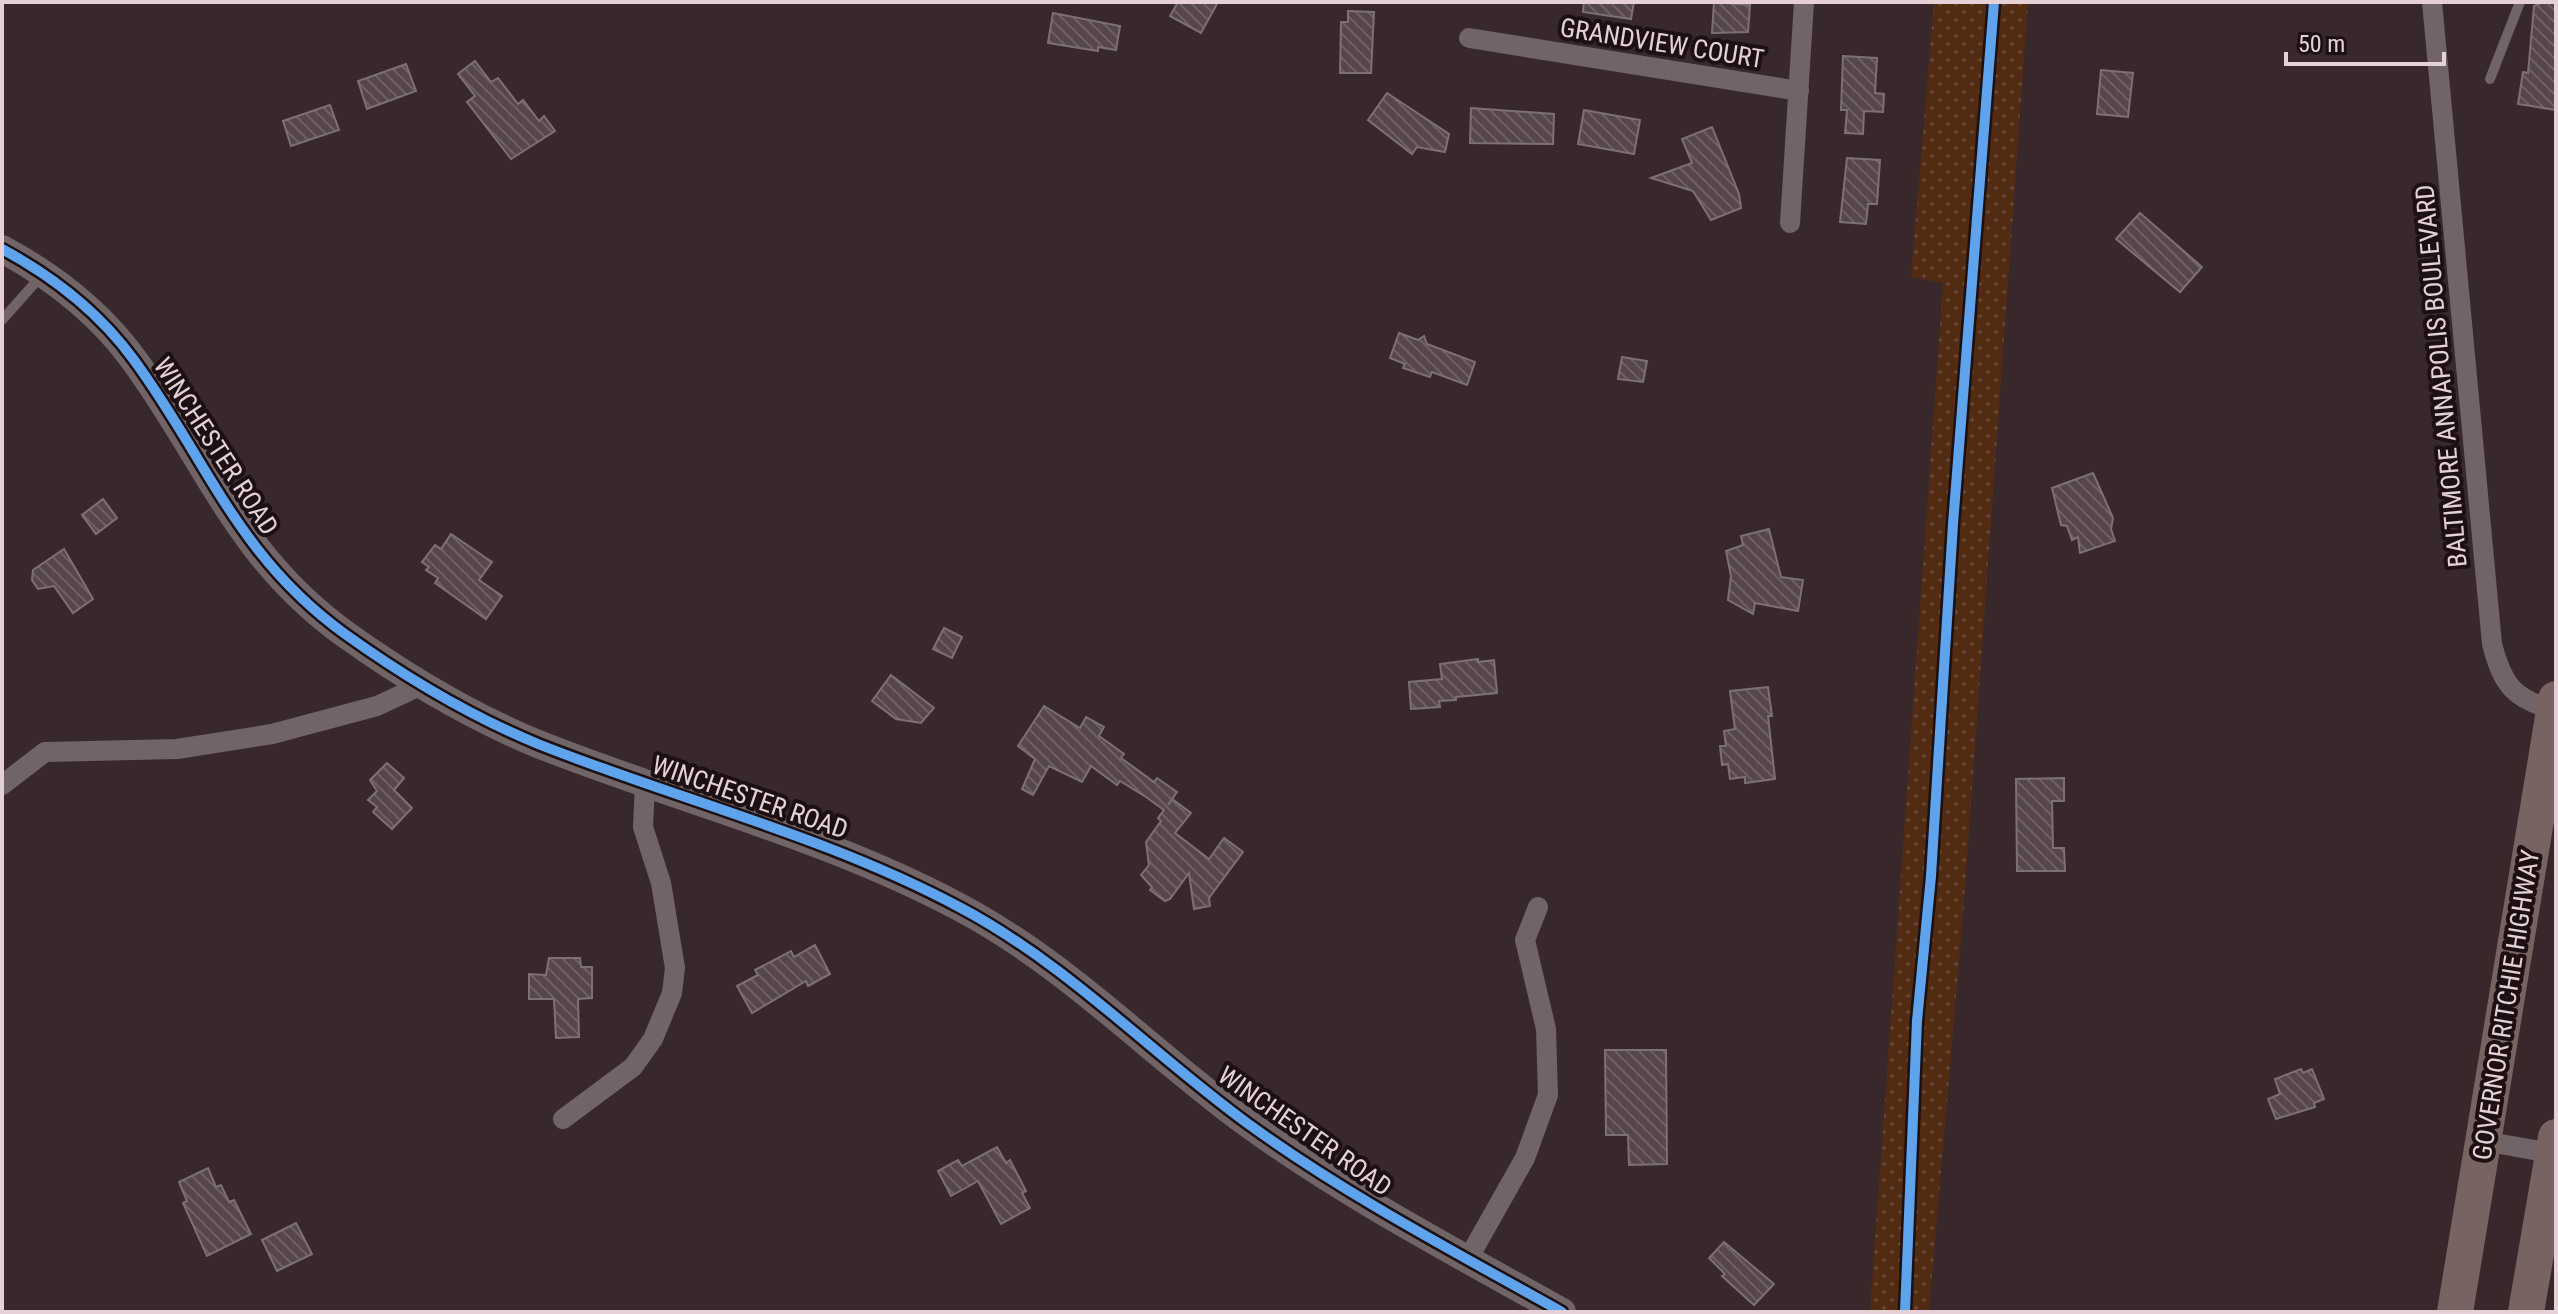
<svg xmlns="http://www.w3.org/2000/svg" width="2558" height="1314" viewBox="0 0 2558 1314" font-family="'Roboto Condensed',sans-serif">
  <defs>
    <pattern id="park-dots" width="8" height="8" patternUnits="userSpaceOnUse" patternTransform="scale(2)"><rect width="8" height="8" fill="#512b12"/><path d="M2 2h.1M6 6h.1" fill="none" stroke="#6a4934" stroke-width="1.8" stroke-linecap="round"/></pattern>
    <pattern id="building-back-hatch" width="6" height="6" patternUnits="userSpaceOnUse" patternTransform="scale(2)"><rect width="6" height="6" fill="#56454d"/><path d="M-1 5l2 2M0 0l6 6M5-1l2 2" fill="none" stroke="#6e5f66"/></pattern>
  </defs>
  <rect width="100%" height="100%" fill="#38282c"/>
  <path fill="url(#park-dots)" d="M 1934,2 L 2028,2 L 1963,915 L 1929,1312 L 1870,1312 L 1943,283 L 1911,277 Z"/>
  <g fill="url(#building-back-hatch)" stroke="#7d7075" stroke-width="2">
    <path d="M 1178,2 L 1218,2 L 1201,33 L 1170,16 Z"/>
    <path d="M 1584,2 L 1634,2 L 1631,19 L 1583,12 Z"/>
    <path d="M 1714,2 L 1750,5 L 1748,32 L 1712,33 Z"/>
    <path d="M 2544,2 L 2556,2 L 2556,110 L 2518,104 L 2523,72 L 2528,73 L 2534,6 Z"/>
    <path d="M 1348,11 L 1374,12 L 1371,73 L 1340,73 L 1341,22 L 1348,22 Z"/>
    <path d="M 1053,13 L 1120,26 L 1116,50 L 1098,47 L 1098,51 L 1048,43 Z"/>
    <path d="M 1843,56 L 1877,58 L 1875,93 L 1884,94 L 1883,112 L 1864,111 L 1863,134 L 1845,133 L 1847,110 L 1841,110 Z"/>
    <path d="M 475,61 L 491,82 L 498,78 L 518,104 L 523,100 L 539,121 L 544,116 L 555,131 L 511,159 L 467,102 L 475,96 L 458,74 Z"/>
    <path d="M 406,64 L 416,91 L 367,109 L 358,81 Z"/>
    <path d="M 2101,70 L 2133,73 L 2128,117 L 2097,114 Z"/>
    <path d="M 1387,93 L 1449,134 L 1445,152 L 1417,147 L 1412,154 L 1368,120 Z"/>
    <path d="M 330,105 L 339,130 L 291,146 L 283,121 Z"/>
    <path d="M 1471,108 L 1554,114 L 1553,144 L 1470,143 Z"/>
    <path d="M 1584,110 L 1640,120 L 1634,154 L 1578,144 Z"/>
    <path d="M 1712,127 L 1739,194 L 1741,208 L 1711,220 L 1693,191 L 1651,178 L 1692,163 L 1682,139 Z"/>
    <path d="M 1847,158 L 1880,160 L 1877,204 L 1868,204 L 1866,224 L 1840,222 Z"/>
    <path d="M 2140,213 L 2202,267 L 2180,292 L 2116,239 Z"/>
    <path d="M 1399,333 L 1418,340 L 1424,336 L 1427,344 L 1475,362 L 1467,385 L 1432,372 L 1430,377 L 1403,368 L 1405,364 L 1390,358 Z"/>
    <path d="M 1622,357 L 1647,361 L 1643,382 L 1618,379 Z"/>
    <path d="M 2093,473 L 2113,518 L 2111,529 L 2115,541 L 2080,553 L 2078,537 L 2072,540 L 2067,526 L 2061,525 L 2052,488 Z"/>
    <path d="M 103,499 L 117,518 L 96,534 L 82,515 Z"/>
    <path d="M 1769,529 L 1781,577 L 1803,580 L 1798,611 L 1755,603 L 1753,614 L 1728,600 L 1731,576 L 1726,551 L 1743,545 L 1741,536 Z"/>
    <path d="M 451,534 L 492,562 L 479,580 L 502,596 L 486,619 L 435,583 L 438,578 L 426,570 L 429,567 L 422,562 L 435,545 L 441,549 Z"/>
    <path d="M 64,549 L 93,599 L 73,613 L 54,586 L 38,589 L 32,580 L 33,570 Z"/>
    <path d="M 944,628 L 962,637 L 952,658 L 933,649 Z"/>
    <path d="M 1478,659 L 1478,662 L 1494,660 L 1497,693 L 1456,697 L 1456,700 L 1439,701 L 1440,707 L 1411,709 L 1409,682 L 1442,679 L 1440,664 Z"/>
    <path d="M 891,675 L 934,708 L 921,723 L 896,719 L 872,701 Z"/>
    <path d="M 1768,687 L 1772,716 L 1768,716 L 1775,779 L 1745,783 L 1745,777 L 1730,779 L 1728,764 L 1722,765 L 1720,746 L 1726,746 L 1724,731 L 1735,729 L 1730,691 Z"/>
    <path d="M 1044,706 L 1080,728 L 1086,717 L 1104,727 L 1099,736 L 1124,754 L 1121,758 L 1154,782 L 1157,778 L 1177,792 L 1168,805 L 1172,799 L 1191,813 L 1175,833 L 1209,859 L 1224,838 L 1243,852 L 1209,898 L 1210,906 L 1194,909 L 1189,873 L 1170,899 L 1165,901 L 1150,890 L 1152,887 L 1141,875 L 1149,865 L 1146,842 L 1161,821 L 1158,818 L 1164,810 L 1146,797 L 1120,781 L 1117,785 L 1091,766 L 1082,782 L 1049,766 L 1033,795 L 1022,789 L 1035,759 L 1018,746 Z"/>
    <path d="M 387,763 L 404,778 L 394,790 L 412,808 L 392,829 L 373,812 L 377,807 L 368,800 L 377,791 L 370,780 Z"/>
    <path d="M 2064,778 L 2064,801 L 2052,801 L 2053,848 L 2064,848 L 2065,871 L 2017,871 L 2016,779 Z"/>
    <path d="M 815,945 L 830,974 L 808,986 L 806,981 L 752,1013 L 737,986 L 758,975 L 755,970 L 791,951 L 794,957 Z"/>
    <path d="M 549,958 L 580,958 L 581,967 L 592,967 L 592,998 L 578,999 L 579,1037 L 556,1038 L 554,999 L 529,999 L 529,974 L 546,975 Z"/>
    <path d="M 1605,1050 L 1666,1050 L 1667,1164 L 1629,1165 L 1628,1135 L 1606,1135 Z"/>
    <path d="M 2301,1069 L 2303,1073 L 2312,1069 L 2324,1099 L 2314,1103 L 2315,1107 L 2276,1119 L 2268,1099 L 2280,1094 L 2275,1079 Z"/>
    <path d="M 997,1147 L 1006,1163 L 1010,1160 L 1026,1191 L 1022,1193 L 1030,1208 L 1001,1224 L 978,1181 L 951,1196 L 938,1171 L 958,1160 L 962,1166 Z"/>
    <path d="M 208,1168 L 216,1187 L 221,1185 L 229,1202 L 234,1200 L 251,1234 L 207,1256 L 183,1203 L 187,1201 L 179,1182 Z"/>
    <path d="M 296,1223 L 312,1254 L 277,1271 L 262,1240 Z"/>
    <path d="M 1724,1242 L 1774,1284 L 1754,1305 L 1722,1276 L 1725,1274 L 1709,1258 Z"/>
  </g>
  <g fill="none" stroke-linecap="round" stroke-linejoin="round">
    <g stroke="#706466" stroke-width="10">
      <path d="M 2490,79 L 2520,2"/>
      <path d="M 2,320 L 42,275"/>
    </g>
    <g stroke="#706466" stroke-width="20">
      <path d="M 2432,2 L 2492,644 C 2503,686 2514,699 2556,711"/>
      <path d="M 1469,38 L 1799,91"/>
      <path d="M 1790,223 L 1804,2"/>
      <path d="M 2,785 L 45,752 L 177,749 L 272,734 L 377,706 L 422,685"/>
      <path d="M 563,1119 L 633,1067 L 653,1039 L 672,993 L 675,968 L 661,883 L 643,827 L 645,784"/>
      <path d="M 2484,1141 L 2556,1154"/>
      <path d="M 1468,1259 L 1525,1158 L 1548,1095 L 1546,1029 L 1525,940 L 1538,907"/>
    </g>
    <path stroke="#706466" stroke-width="28" d="M 2,249 C 54,277 99,312 134,360 C 208,461 237,556 345,634 C 405,677 470,716 538,744 C 679,800 827,836 961,908 C 1068,965 1150,1052 1247,1123 C 1346,1195 1455,1252 1562,1312"/>
    <g stroke="#786363" stroke-width="36">
      <path d="M 2455,1312 L 2556,699"/>
      <path d="M 2526,1312 L 2556,1137"/>
    </g>
    <g stroke="#1d1013" stroke-width="15">
      <g id="cycleway">
        <path d="M 2,249 C 54,277 99,312 134,360 C 208,461 237,556 345,634 C 405,677 470,716 538,744 C 679,800 827,836 961,908 C 1068,965 1150,1052 1247,1123 C 1346,1195 1455,1252 1562,1312"/>
        <path d="M 1905,1312 L 1917,1021 L 1931,876 L 1953,524 L 1994,2"/>
      </g>
    </g>
    <use href="#cycleway" stroke="#60a3ed" stroke-width="10"/>
  </g>
  <g text-anchor="middle" stroke-width="8" stroke-linejoin="round" paint-order="stroke">
    <g font-size="26" fill="#e5d1d5" stroke="#1d1013">
      <text transform="translate(1662 43) rotate(9)" y="9">GRANDVIEW COURT</text>
      <text transform="translate(2441 376) rotate(-95)" y="9">BALTIMORE ANNAPOLIS BOULEVARD</text>
      <text transform="translate(216 446) rotate(57)" y="9">WINCHESTER ROAD</text>
      <text transform="translate(750 797) rotate(19)" y="9">WINCHESTER ROAD</text>
      <text transform="translate(2506 1005) rotate(-81)" y="9">GOVERNOR RITCHIE HIGHWAY</text>
      <text transform="translate(1305 1131) rotate(35)" y="9">WINCHESTER ROAD</text>
    </g>
  </g>
  <rect width="2558" height="1314" fill="none" stroke="#e5d1d5" stroke-width="8"/>
  <path d="M2286 52v12h158v-12" fill="none" stroke="#e5d1d5" stroke-width="4"/>
  <text x="2298" y="52" font-size="24" fill="#e5d1d5" stroke="#1d1013" stroke-width="6" paint-order="stroke">50 m</text>
</svg>
